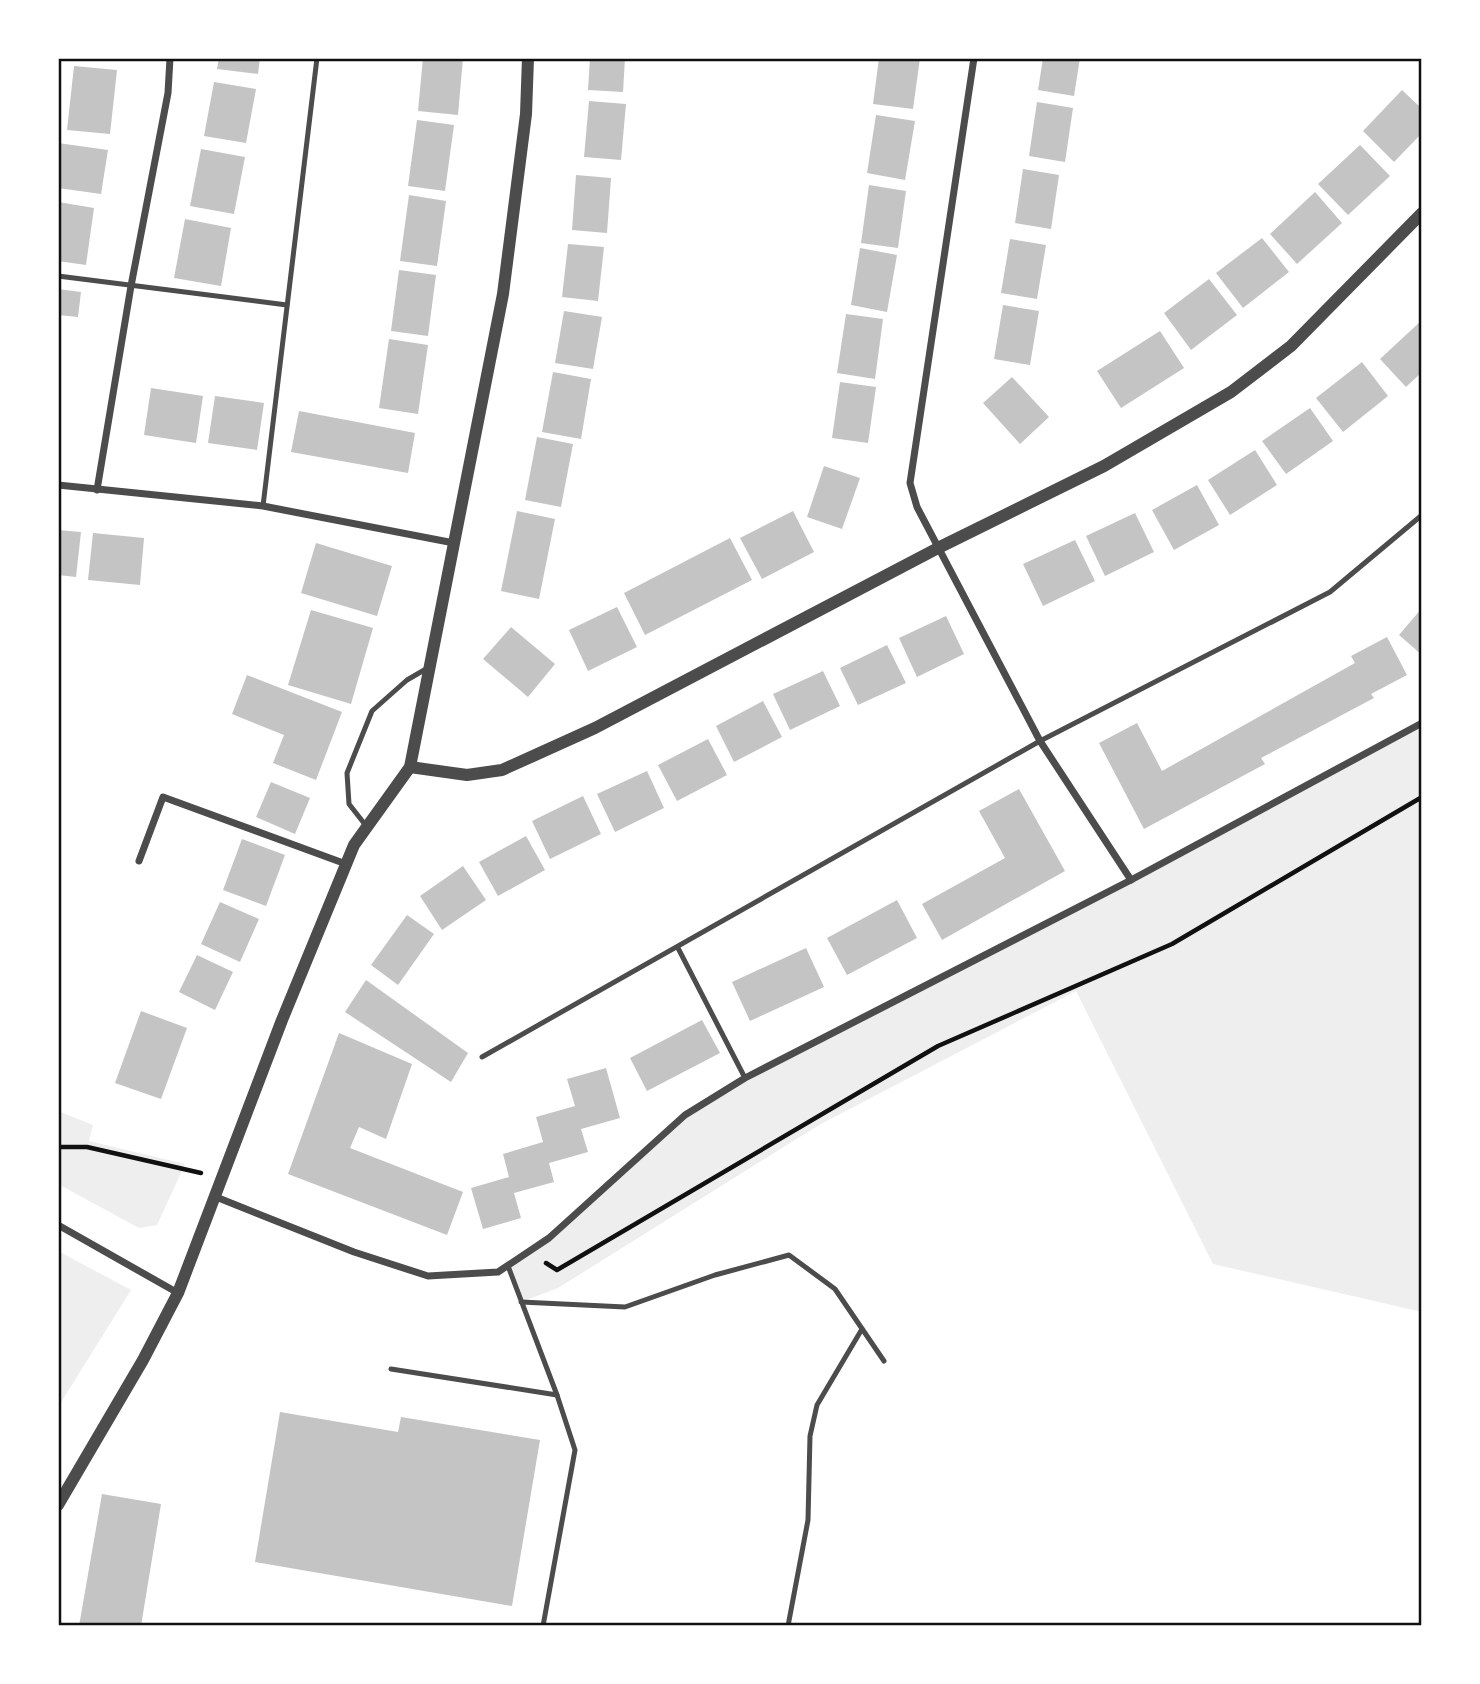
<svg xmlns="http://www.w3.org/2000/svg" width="1480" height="1684" viewBox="0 0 1480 1684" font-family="'Fira Sans Condensed',sans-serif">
  <rect width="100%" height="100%" fill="#fff"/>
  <g fill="#eee">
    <path d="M 1422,723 L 1422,1312 L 1213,1264 L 1076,991 L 819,1125 L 558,1288 L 521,1302 L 508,1266 L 528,1252 L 685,1115 L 745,1078 L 1131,880 Z"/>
    <path d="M 58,1111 L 93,1125 L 89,1141 L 185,1164 L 157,1225 L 139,1228 L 58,1184 Z"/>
    <path d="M 58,1251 L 131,1290 L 58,1407 Z"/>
  </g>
  <g fill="#c4c4c4">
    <path d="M 219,58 L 260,58 L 258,74 L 217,69 Z"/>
    <path d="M 423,58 L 463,58 L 458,115 L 418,111 Z"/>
    <path d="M 590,58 L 625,58 L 623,92 L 588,90 Z"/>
    <path d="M 879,58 L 920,58 L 913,109 L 873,104 Z"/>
    <path d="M 1043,58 L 1080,58 L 1074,96 L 1038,90 Z"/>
    <path d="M 74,66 L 117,70 L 110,134 L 67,130 Z"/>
    <path d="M 214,82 L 256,89 L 246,143 L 204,136 Z"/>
    <path d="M 1402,90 L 1422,109 L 1422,133 L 1394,162 L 1363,131 Z"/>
    <path d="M 589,101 L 626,104 L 621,160 L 584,157 Z"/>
    <path d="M 1037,102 L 1073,108 L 1065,162 L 1029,156 Z"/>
    <path d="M 876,115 L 915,121 L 905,180 L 867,173 Z"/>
    <path d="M 417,120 L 454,125 L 445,191 L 408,186 Z"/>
    <path d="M 58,143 L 108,150 L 101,194 L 58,188 Z"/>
    <path d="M 1360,145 L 1390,176 L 1348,215 L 1318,184 Z"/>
    <path d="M 201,149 L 245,157 L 234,214 L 190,206 Z"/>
    <path d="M 1023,169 L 1059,175 L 1051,229 L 1015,223 Z"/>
    <path d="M 576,175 L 611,178 L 607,233 L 572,230 Z"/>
    <path d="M 869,185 L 906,191 L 898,248 L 861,243 Z"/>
    <path d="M 1315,192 L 1342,223 L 1297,264 L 1270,234 Z"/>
    <path d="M 409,195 L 446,201 L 437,266 L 400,261 Z"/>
    <path d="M 58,202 L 94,208 L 86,265 L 58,261 Z"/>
    <path d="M 185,219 L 231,228 L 221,286 L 174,278 Z"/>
    <path d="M 1262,238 L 1289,272 L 1243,308 L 1216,273 Z"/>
    <path d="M 1010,239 L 1046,245 L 1037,299 L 1001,293 Z"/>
    <path d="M 568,244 L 604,247 L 598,301 L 562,297 Z"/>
    <path d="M 860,248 L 897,255 L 887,312 L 851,305 Z"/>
    <path d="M 399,270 L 436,275 L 428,336 L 391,331 Z"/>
    <path d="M 1209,279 L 1237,315 L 1191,350 L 1164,313 Z"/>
    <path d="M 58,289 L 81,292 L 78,317 L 58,315 Z"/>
    <path d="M 1003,305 L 1039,311 L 1030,365 L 994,359 Z"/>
    <path d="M 564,311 L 602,317 L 593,369 L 555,363 Z"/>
    <path d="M 846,314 L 883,319 L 875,379 L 837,373 Z"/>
    <path d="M 1421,321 L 1422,372 L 1406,387 L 1380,359 Z"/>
    <path d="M 1160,331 L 1184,368 L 1121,408 L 1097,371 Z"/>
    <path d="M 389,339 L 428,345 L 418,414 L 379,408 Z"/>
    <path d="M 1362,362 L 1388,396 L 1343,432 L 1316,398 Z"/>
    <path d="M 553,372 L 591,379 L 581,439 L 542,432 Z"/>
    <path d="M 1012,377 L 1049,417 L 1020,444 L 983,403 Z"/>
    <path d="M 840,382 L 876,387 L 868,443 L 832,438 Z"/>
    <path d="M 151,388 L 203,396 L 196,443 L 144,435 Z"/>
    <path d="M 215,396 L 264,403 L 257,450 L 208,443 Z"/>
    <path d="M 1310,408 L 1333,441 L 1286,474 L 1262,441 Z"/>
    <path d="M 299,411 L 415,433 L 408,473 L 291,452 Z"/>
    <path d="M 537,437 L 573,444 L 561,507 L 525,500 Z"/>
    <path d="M 1255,450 L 1277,485 L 1230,515 L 1208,480 Z"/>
    <path d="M 824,466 L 860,478 L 842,529 L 807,517 Z"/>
    <path d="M 1197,485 L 1219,525 L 1174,550 L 1152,510 Z"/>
    <path d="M 517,511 L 555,519 L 539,599 L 501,591 Z"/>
    <path d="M 793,511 L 814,552 L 762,579 L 740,538 Z"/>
    <path d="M 1135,513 L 1154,552 L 1105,576 L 1086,536 Z"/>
    <path d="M 58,530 L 81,532 L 76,577 L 58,575 Z"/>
    <path d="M 93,533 L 144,538 L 140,585 L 88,580 Z"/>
    <path d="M 730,538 L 752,580 L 645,635 L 624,593 Z"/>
    <path d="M 1075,540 L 1095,581 L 1043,606 L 1023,564 Z"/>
    <path d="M 316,543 L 392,566 L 377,616 L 301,593 Z"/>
    <path d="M 617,607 L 637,647 L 588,671 L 569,630 Z"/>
    <path d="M 1422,608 L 1422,655 L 1399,635 Z"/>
    <path d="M 311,610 L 373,628 L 351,704 L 288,685 Z"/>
    <path d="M 946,616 L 964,654 L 917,677 L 899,638 Z"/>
    <path d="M 511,627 L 555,664 L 528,697 L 483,659 Z"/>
    <path d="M 1387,637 L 1407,675 L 1371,694 L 1374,698 L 1261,758 L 1265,764 L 1144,829 L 1099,743 L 1137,723 L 1162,771 L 1355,663 L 1351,656 Z"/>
    <path d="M 887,645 L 906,683 L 858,705 L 840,668 Z"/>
    <path d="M 823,671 L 840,706 L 790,730 L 773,694 Z"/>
    <path d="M 247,675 L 342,712 L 316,780 L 273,763 L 284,735 L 232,714 Z"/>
    <path d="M 763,701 L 782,737 L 734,762 L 716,726 Z"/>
    <path d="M 708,739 L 727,775 L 677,801 L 658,765 Z"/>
    <path d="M 647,771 L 664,808 L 615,832 L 597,794 Z"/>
    <path d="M 271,782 L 310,798 L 295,834 L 256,817 Z"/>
    <path d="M 1019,789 L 1065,871 L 942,940 L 922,904 L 1005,858 L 979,811 Z"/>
    <path d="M 583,796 L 601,834 L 550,859 L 532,821 Z"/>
    <path d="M 526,836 L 545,870 L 498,896 L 479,862 Z"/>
    <path d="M 242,839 L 285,855 L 266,906 L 223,890 Z"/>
    <path d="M 463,866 L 486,900 L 442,930 L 420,896 Z"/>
    <path d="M 897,900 L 917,938 L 847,975 L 827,938 Z"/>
    <path d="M 220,902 L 259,919 L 240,962 L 201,944 Z"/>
    <path d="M 407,915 L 434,934 L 398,985 L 371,965 Z"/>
    <path d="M 806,948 L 824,987 L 750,1021 L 732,982 Z"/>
    <path d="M 197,955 L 233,972 L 215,1010 L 179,992 Z"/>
    <path d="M 366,980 L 468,1053 L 451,1082 L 345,1012 Z"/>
    <path d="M 141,1011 L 187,1028 L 161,1099 L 115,1083 Z"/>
    <path d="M 702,1020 L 720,1053 L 647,1091 L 630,1058 Z"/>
    <path d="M 339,1033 L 412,1064 L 386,1139 L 359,1127 L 350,1148 L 463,1192 L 447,1235 L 288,1174 Z"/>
    <path d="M 606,1068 L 620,1118 L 581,1129 L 588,1152 L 549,1163 L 554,1182 L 514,1193 L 521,1218 L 483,1229 L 471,1188 L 509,1177 L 503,1154 L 543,1142 L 536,1117 L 575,1106 L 567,1079 Z"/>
    <path d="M 280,1412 L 398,1432 L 401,1417 L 540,1440 L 512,1606 L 255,1562 Z"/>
    <path d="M 102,1494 L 161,1504 L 141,1626 L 79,1626 Z"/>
  </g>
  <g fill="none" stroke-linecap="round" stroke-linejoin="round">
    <g stroke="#111" stroke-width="4.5">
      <path d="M 58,1147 L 87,1147 L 201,1173"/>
      <path d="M 546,1263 L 557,1270 L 938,1046 L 1172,944 L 1422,797"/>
    </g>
    <g stroke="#4c4c4c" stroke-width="5">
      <path d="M 58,276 L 287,305"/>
      <path d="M 263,506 L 317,58"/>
      <path d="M 367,827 L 349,804 L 347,773 L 372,711 L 407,680 L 426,669"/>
      <path d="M 678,948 L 745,1078"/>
      <path d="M 482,1057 L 1040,741 L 1330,592 L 1422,515"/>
      <path d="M 521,1302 L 625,1307 L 715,1275 L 789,1255 L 835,1289 L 884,1361"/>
      <path d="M 391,1369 L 557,1395 L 508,1266"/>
      <path d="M 543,1626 L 575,1450 L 557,1395"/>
      <path d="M 788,1626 L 808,1520 L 810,1436 L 817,1405 L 862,1329"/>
    </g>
    <g stroke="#4c4c4c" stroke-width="7">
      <path d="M 974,58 L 910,483 L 917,507 L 1040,741 L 1131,880"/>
      <path d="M 58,485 L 263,506 L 454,543"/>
      <path d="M 97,490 L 131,286 L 168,93 L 170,58"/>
      <path d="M 139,861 L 163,797 L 346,864"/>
      <path d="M 216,1197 L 354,1252 L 428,1276 L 498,1272 L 549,1238 L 685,1115 L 745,1078 L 1131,880 L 1422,723"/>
      <path d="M 58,1225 L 178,1293"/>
    </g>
    <g stroke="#4c4c4c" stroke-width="12">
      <path d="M 410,767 L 467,775 L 502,770 L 595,728 L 940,547 L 1104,466 L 1231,392 L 1291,346 L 1422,213"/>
      <path d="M 58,1505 L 143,1360 L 178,1293 L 282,1020 L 354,845 L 410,767 L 503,294 L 526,114 L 528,58"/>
    </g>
  </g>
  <rect width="1480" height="1684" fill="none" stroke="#ffffff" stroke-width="119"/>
  <rect x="60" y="60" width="1360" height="1564" fill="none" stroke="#111" stroke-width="2.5"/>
</svg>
